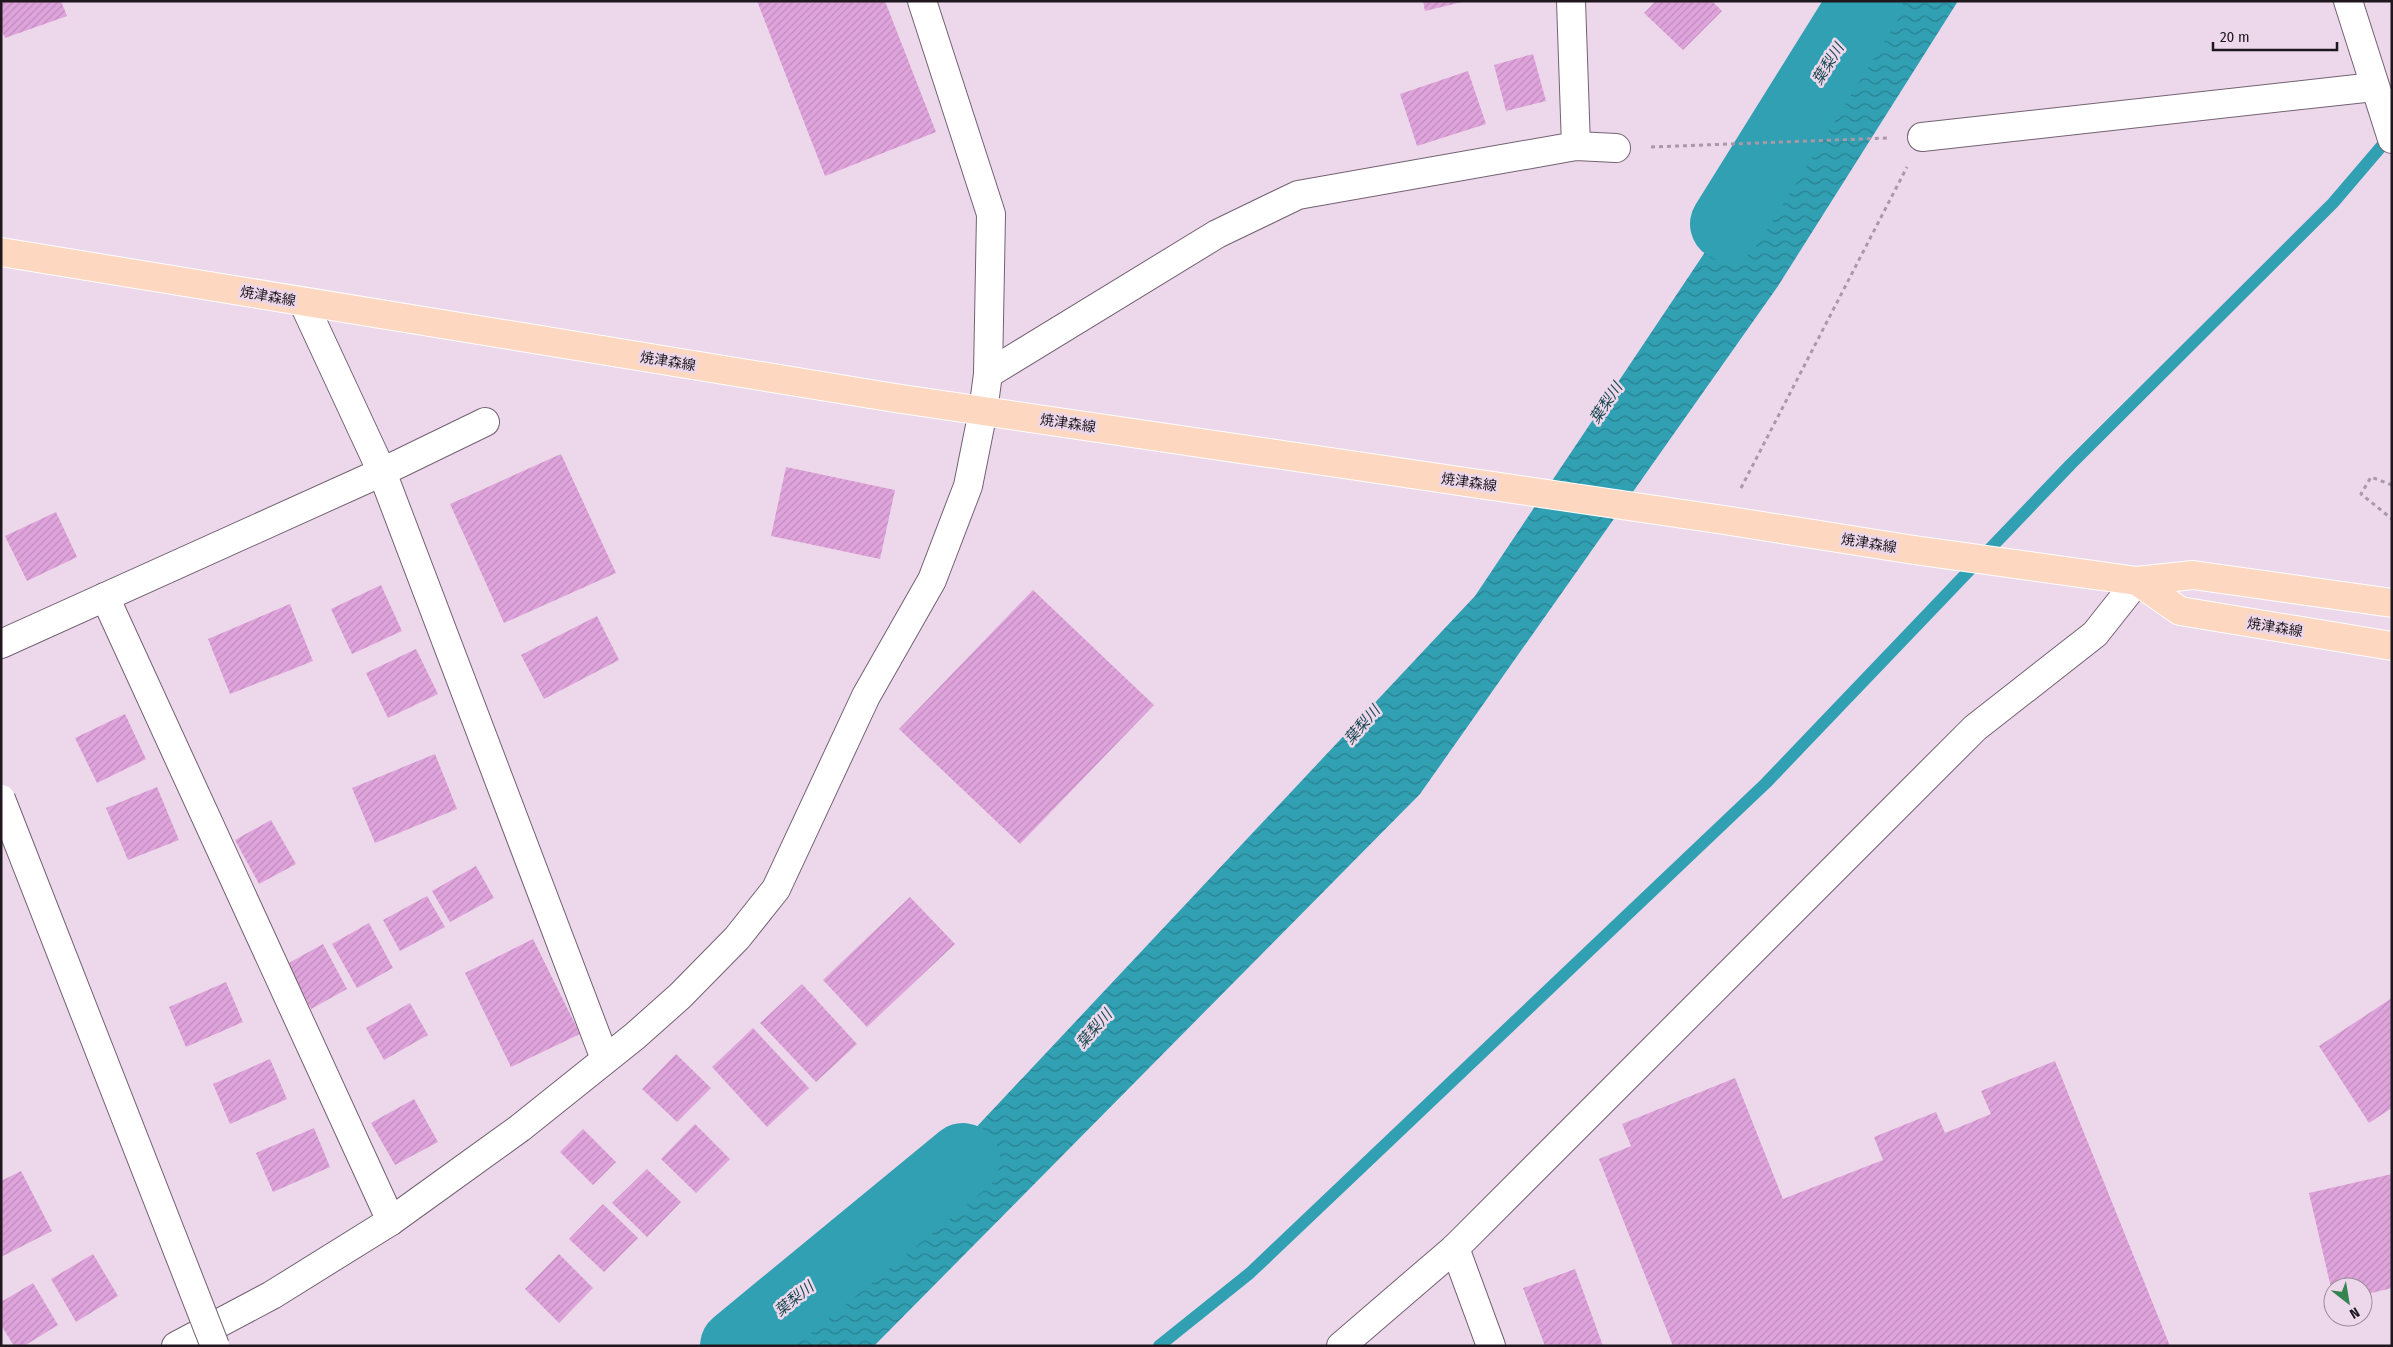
<svg xmlns="http://www.w3.org/2000/svg" width="2393" height="1347" viewBox="0 0 2393 1347" font-family="'Fira Sans Condensed','Noto Sans JP',sans-serif">
  <defs>
    <pattern id="water-waves" width="16" height="10" patternUnits="userSpaceOnUse" patternTransform="scale(1.25)"><rect width="16" height="10" fill="#31a0b3"/><path d="M0 5q4-4 8 0t8 0" fill="none" stroke="#298191"/></pattern>
    <pattern id="building-hatch" width="6" height="6" patternUnits="userSpaceOnUse" patternTransform="scale(1.25)"><rect width="6" height="6" fill="#dfa4db"/><path d="M-1 1l2-2M0 6l6-6M5 7l2-2" fill="none" stroke="#bf8cbc"/></pattern>
  </defs>
  <rect width="100%" height="100%" fill="#edd8eb"/>
  <path fill="url(#water-waves)" d="M 1873,1 L 1958,1 L 1778,286 L 1420,794 L 874,1346 L 771,1346 L 1475,596 Z"/>
  <g fill="none" stroke-linecap="round" stroke-linejoin="round">
    <path stroke="#31a0b3" stroke-width="12" d="M 1159,1346 L 1250,1273 L 1766,783 L 2071,464 L 2333,203 L 2392,134"/>
    <g stroke="#31a0b3" stroke-width="74">
      <path d="M 1727,224 L 1866,1"/>
      <path d="M 737,1346 L 963,1160"/>
    </g>
  </g>
  <g fill="url(#building-hatch)">
    <path d="M 1,1 L 61,1 L 67,16 L 5,38 L 1,29 Z"/>
    <path d="M 757,1 L 885,1 L 936,132 L 825,176 Z"/>
    <path d="M 1423,1 L 1461,1 L 1462,2 L 1425,11 Z"/>
    <path d="M 1656,1 L 1712,1 L 1722,11 L 1683,50 L 1644,13 Z"/>
    <path d="M 1533,54 L 1546,101 L 1506,111 L 1494,65 Z"/>
    <path d="M 1468,71 L 1486,124 L 1417,146 L 1400,94 Z"/>
    <path d="M 561,454 L 616,573 L 504,623 L 450,504 Z"/>
    <path d="M 786,467 L 895,490 L 880,559 L 771,536 Z"/>
    <path d="M 56,512 L 77,557 L 27,581 L 5,536 Z"/>
    <path d="M 381,585 L 402,631 L 352,654 L 331,609 Z"/>
    <path d="M 1033,590 L 1154,705 L 1020,844 L 899,729 Z"/>
    <path d="M 290,604 L 313,661 L 230,694 L 208,639 Z"/>
    <path d="M 597,616 L 619,660 L 544,699 L 521,655 Z"/>
    <path d="M 416,649 L 438,694 L 388,718 L 366,673 Z"/>
    <path d="M 125,714 L 146,759 L 97,783 L 75,738 Z"/>
    <path d="M 435,754 L 457,809 L 375,843 L 352,788 Z"/>
    <path d="M 157,787 L 179,840 L 128,860 L 106,808 Z"/>
    <path d="M 271,820 L 296,864 L 259,884 L 235,840 Z"/>
    <path d="M 476,866 L 494,898 L 450,922 L 432,891 Z"/>
    <path d="M 427,896 L 445,927 L 400,951 L 383,920 Z"/>
    <path d="M 910,897 L 955,944 L 867,1027 L 823,980 Z"/>
    <path d="M 369,923 L 393,968 L 357,988 L 332,944 Z"/>
    <path d="M 533,939 L 580,1034 L 511,1067 L 465,973 Z"/>
    <path d="M 323,944 L 347,989 L 311,1009 L 287,964 Z"/>
    <path d="M 226,982 L 243,1022 L 186,1047 L 169,1007 Z"/>
    <path d="M 802,984 L 857,1044 L 816,1082 L 760,1023 Z"/>
    <path d="M 2392,998 L 2392,1108 L 2369,1123 L 2319,1046 Z"/>
    <path d="M 410,1003 L 428,1035 L 384,1060 L 366,1028 Z"/>
    <path d="M 753,1028 L 809,1088 L 767,1127 L 712,1067 Z"/>
    <path d="M 676,1054 L 711,1088 L 677,1122 L 642,1089 Z"/>
    <path d="M 270,1059 L 287,1099 L 230,1124 L 213,1084 Z"/>
    <path d="M 2055,1061 L 2170,1346 L 1673,1346 L 1599,1159 L 1631,1146 L 1622,1124 L 1735,1078 L 1783,1199 L 1883,1160 L 1874,1137 L 1936,1112 L 1945,1133 L 1991,1114 L 1981,1091 Z"/>
    <path d="M 414,1099 L 438,1142 L 395,1165 L 371,1123 Z"/>
    <path d="M 695,1124 L 730,1159 L 696,1193 L 661,1159 Z"/>
    <path d="M 314,1128 L 330,1167 L 273,1192 L 256,1153 Z"/>
    <path d="M 583,1129 L 616,1162 L 593,1185 L 560,1152 Z"/>
    <path d="M 647,1169 L 681,1202 L 647,1237 L 612,1203 Z"/>
    <path d="M 21,1171 L 52,1231 L 1,1257 L 1,1181 Z"/>
    <path d="M 2392,1174 L 2392,1288 L 2363,1295 L 2363,1287 L 2333,1287 L 2332,1292 L 2309,1193 Z"/>
    <path d="M 603,1204 L 638,1238 L 604,1272 L 569,1239 Z"/>
    <path d="M 93,1254 L 118,1296 L 76,1322 L 51,1279 Z"/>
    <path d="M 559,1254 L 593,1288 L 559,1323 L 525,1289 Z"/>
    <path d="M 1575,1269 L 1603,1346 L 1545,1346 L 1523,1288 Z"/>
    <path d="M 33,1283 L 58,1325 L 24,1346 L 14,1346 L 1,1325 L 1,1302 Z"/>
  </g>
  <g fill="none" stroke-linecap="round" stroke-linejoin="round">
    <g stroke="#736272" stroke-width="30">
      <g id="minor">
        <path d="M 1571,1 L 1576,146"/>
        <path d="M 2348,1 L 2392,139"/>
        <path d="M 1922,137 L 2374,87"/>
        <path d="M 303,302 L 382,472 L 605,1059"/>
        <path d="M 988,374 L 1217,234 L 1298,195 L 1576,146 L 1616,148"/>
        <path d="M 105,597 L 391,1221"/>
        <path d="M 1,644 L 382,472 L 485,422"/>
        <path d="M 1455,1248 L 1491,1346"/>
        <path d="M 176,1346 L 272,1295 L 391,1221 L 520,1128 L 635,1036 L 680,996 L 737,938 L 776,889 L 866,696 L 932,580 L 968,486 L 983,411 L 988,374 L 991,214 L 922,1"/>
        <path d="M 1341,1346 L 1455,1248 L 1975,728 L 2095,634 L 2137,581"/>
      </g>
    </g>
    <g stroke="#fff" stroke-width="30">
      <g id="major">
        <path d="M 1,252 L 895,398 L 1724,520 L 1914,550 L 2137,581 L 2193,575 L 2392,603"/>
        <path d="M 2137,581 L 2180,611 L 2392,646"/>
      </g>
    </g>
    <g stroke="#a998a7" stroke-width="3" stroke-dasharray="4 4" stroke-linecap="butt">
      <path d="M 1651,147 L 1887,138"/>
      <path d="M 2392,485 L 2371,477 L 2361,494 L 2392,519"/>
      <path d="M 1741,488 L 1907,167"/>
    </g>
    <use href="#minor" stroke="#fff" stroke-width="28"/>
    <use href="#major" stroke="#fdd7bf" stroke-width="28"/>
    <g stroke="#736272" stroke-width="30" stroke-linecap="butt">
      <path id="minor-bridge" d="M 1,799 L 215,1346"/>
    </g>
    <use href="#minor-bridge" stroke="#fff" stroke-width="28"/>
  </g>
  <g text-anchor="middle" stroke-width="5" stroke-linejoin="round" paint-order="stroke">
    <g font-size="14" fill="#1e171d" stroke="#edd8eb">
      <text transform="translate(268 296) rotate(10)" y="5">焼津森線</text>
      <text transform="translate(668 361) rotate(9)" y="5">焼津森線</text>
      <text transform="translate(1068 423) rotate(8)" y="5">焼津森線</text>
      <text transform="translate(1469 482) rotate(8)" y="5">焼津森線</text>
      <text transform="translate(1869 543) rotate(9)" y="5">焼津森線</text>
      <text transform="translate(2275 627) rotate(9)" y="5">焼津森線</text>
    </g>
    <g font-size="15" font-style="italic" fill="#17474f" stroke="#edd8eb">
      <text transform="translate(1828 64) rotate(-58)" y="5">葉梨川</text>
      <text transform="translate(1606 403) rotate(-56)" y="5">葉梨川</text>
      <text transform="translate(1362 725) rotate(-49)" y="5">葉梨川</text>
      <text transform="translate(1094 1029) rotate(-49)" y="5">葉梨川</text>
      <text transform="translate(794 1299) rotate(-39)" y="5">葉梨川</text>
    </g>
  </g>
  <rect width="2393" height="1347" fill="none" stroke="#1e171d" stroke-width="5"/>
  <g transform="translate(2348 1302) rotate(149)"><circle r="24" fill="#edd8eb" stroke="#9a8b99"/>
  <path d="M0-4L9 19L0 12L-9 19Z" fill="#378453"/>
  <text y="-8" font-size="14" font-weight="bold" text-anchor="middle" fill="#1e171d">N</text>
  </g>
  <path d="M2213 42v8h124v-8" fill="none" stroke="#1e171d" stroke-width="2.5"/>
  <text x="2220" y="42" font-size="15" fill="#1e171d" stroke="#edd8eb" stroke-width="4" paint-order="stroke">20 m</text>
</svg>
